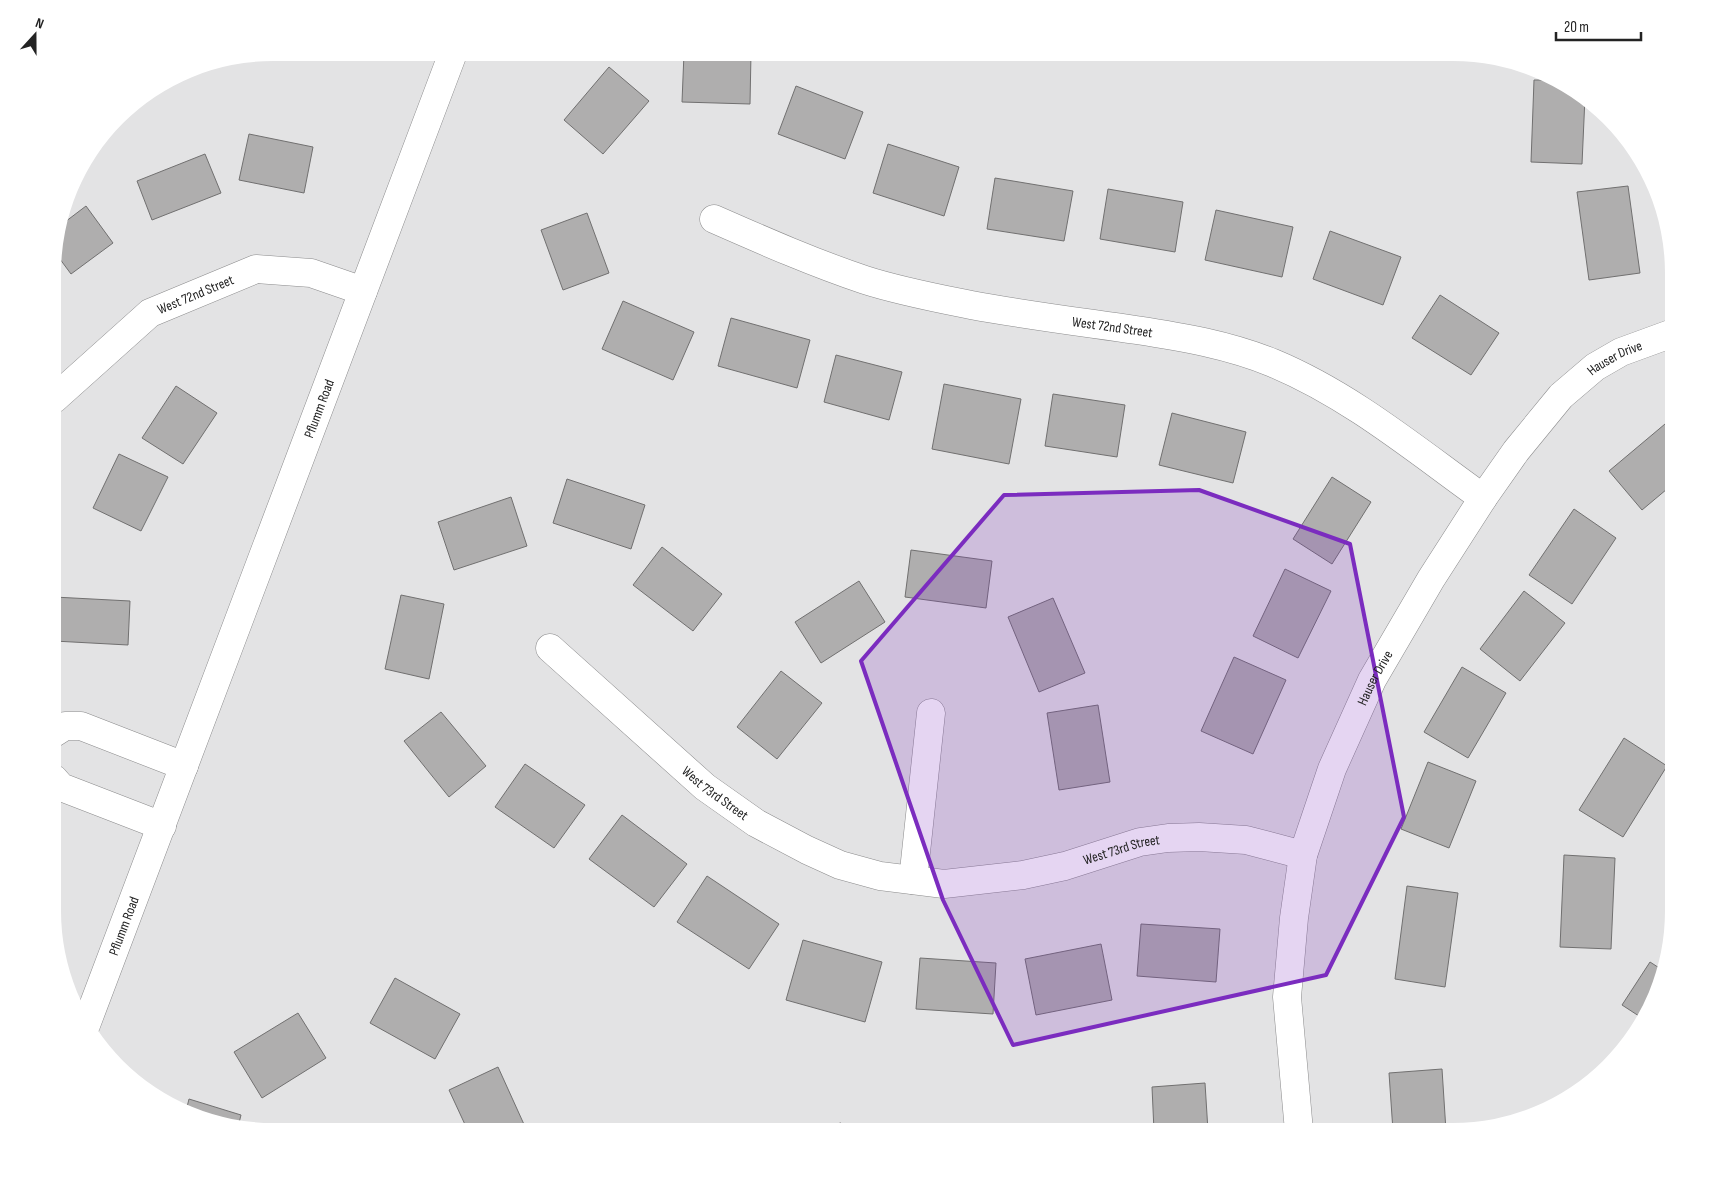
<svg xmlns="http://www.w3.org/2000/svg" width="1726" height="1184" viewBox="0 0 1726 1184" font-family="'Sofia Sans Condensed',sans-serif">
  <rect width="100%" height="100%" fill="#e3e3e4"/>
  <g fill="#afaeae" stroke="#717070">
    <path d="M 684,53 L 751,53 L 750,104 L 682,102 Z"/>
    <path d="M 609,67 L 649,101 L 603,154 L 564,120 Z"/>
    <path d="M 1534,80 L 1554,80 L 1585,97 L 1582,164 L 1531,162 Z"/>
    <path d="M 796,86 L 863,112 L 845,159 L 778,134 Z"/>
    <path d="M 249,134 L 313,147 L 304,193 L 239,180 Z"/>
    <path d="M 888,144 L 959,167 L 944,216 L 873,193 Z"/>
    <path d="M 205,154 L 221,193 L 152,220 L 137,181 Z"/>
    <path d="M 995,178 L 1073,191 L 1064,241 L 987,229 Z"/>
    <path d="M 1628,186 L 1640,273 L 1589,280 L 1577,192 Z"/>
    <path d="M 1108,189 L 1183,202 L 1175,252 L 1100,239 Z"/>
    <path d="M 86,206 L 113,243 L 71,274 L 54,251 L 54,245 L 61,225 Z"/>
    <path d="M 1216,210 L 1293,227 L 1282,277 L 1205,260 Z"/>
    <path d="M 587,213 L 609,273 L 563,290 L 541,230 Z"/>
    <path d="M 1330,231 L 1401,257 L 1383,305 L 1313,279 Z"/>
    <path d="M 1440,295 L 1499,333 L 1471,375 L 1412,338 Z"/>
    <path d="M 623,301 L 694,332 L 673,380 L 602,349 Z"/>
    <path d="M 731,318 L 810,340 L 797,388 L 718,366 Z"/>
    <path d="M 836,355 L 902,372 L 889,420 L 824,402 Z"/>
    <path d="M 944,384 L 1021,399 L 1009,464 L 932,449 Z"/>
    <path d="M 176,386 L 217,413 L 183,464 L 142,438 Z"/>
    <path d="M 1053,394 L 1125,405 L 1117,457 L 1045,446 Z"/>
    <path d="M 1172,413 L 1246,432 L 1233,483 L 1159,465 Z"/>
    <path d="M 1665,424 L 1673,433 L 1673,484 L 1642,510 L 1609,471 Z"/>
    <path d="M 119,454 L 168,477 L 141,531 L 93,508 Z"/>
    <path d="M 1332,477 L 1371,502 L 1332,564 L 1293,539 Z"/>
    <path d="M 567,479 L 645,505 L 631,549 L 553,523 Z"/>
    <path d="M 511,497 L 527,546 L 454,570 L 438,522 Z"/>
    <path d="M 1574,509 L 1616,538 L 1572,604 L 1529,575 Z"/>
    <path d="M 662,547 L 722,594 L 693,631 L 633,585 Z"/>
    <path d="M 911,550 L 992,561 L 986,608 L 905,597 Z"/>
    <path d="M 1285,569 L 1331,591 L 1298,658 L 1253,636 Z"/>
    <path d="M 859,581 L 885,622 L 821,663 L 795,622 Z"/>
    <path d="M 1524,591 L 1565,623 L 1520,681 L 1480,649 Z"/>
    <path d="M 401,595 L 444,604 L 429,679 L 385,669 Z"/>
    <path d="M 54,597 L 130,601 L 128,645 L 54,641 Z"/>
    <path d="M 1053,598 L 1085,673 L 1039,692 L 1008,617 Z"/>
    <path d="M 1234,657 L 1286,680 L 1253,754 L 1201,731 Z"/>
    <path d="M 1462,667 L 1506,693 L 1468,758 L 1424,732 Z"/>
    <path d="M 781,671 L 822,703 L 777,759 L 737,727 Z"/>
    <path d="M 1098,705 L 1110,782 L 1059,790 L 1047,713 Z"/>
    <path d="M 441,712 L 486,766 L 449,797 L 404,741 Z"/>
    <path d="M 1624,738 L 1667,766 L 1623,837 L 1579,810 Z"/>
    <path d="M 1428,762 L 1476,781 L 1449,848 L 1401,829 Z"/>
    <path d="M 525,764 L 585,805 L 554,848 L 495,807 Z"/>
    <path d="M 622,815 L 687,864 L 654,907 L 589,859 Z"/>
    <path d="M 1564,855 L 1615,858 L 1611,949 L 1560,947 Z"/>
    <path d="M 707,876 L 779,924 L 749,969 L 677,922 Z"/>
    <path d="M 1407,886 L 1458,893 L 1445,987 L 1395,979 Z"/>
    <path d="M 1141,924 L 1220,929 L 1216,982 L 1137,976 Z"/>
    <path d="M 803,940 L 882,962 L 865,1022 L 786,1000 Z"/>
    <path d="M 1101,944 L 1112,1000 L 1036,1015 L 1025,959 Z"/>
    <path d="M 920,958 L 996,963 L 993,1014 L 916,1009 Z"/>
    <path d="M 1650,962 L 1664,971 L 1662,982 L 1642,1018 L 1622,1005 Z"/>
    <path d="M 395,978 L 460,1014 L 435,1059 L 370,1023 Z"/>
    <path d="M 298,1013 L 326,1058 L 262,1098 L 234,1052 Z"/>
    <path d="M 498,1067 L 527,1131 L 468,1131 L 449,1090 Z"/>
    <path d="M 1442,1069 L 1446,1131 L 1393,1131 L 1389,1073 Z"/>
    <path d="M 1205,1083 L 1208,1131 L 1154,1131 L 1152,1087 Z"/>
    <path d="M 189,1099 L 241,1115 L 238,1127 L 202,1120 L 186,1111 Z"/>
    <path d="M 841,1123 L 843,1131 L 803,1131 Z"/>
  </g>
  <g fill="none" stroke-linecap="round" stroke-linejoin="round">
    <g stroke="#8b8b8c" stroke-width="29">
      <g id="street">
        <path id="s1" d="M 714,219 C 764,241 814,263 865,280 C 899,291 936,298 971,305 C 1025,315 1081,322 1136,330 C 1183,337 1229,345 1273,363 C 1350,395 1416,450 1483,498"/>
        <path id="s2" d="M 54,399 L 150,313 L 256,269 L 311,273 L 363,291"/>
        <path id="s3" d="M 550,648 L 705,787 L 756,823 L 807,850 L 840,865 L 880,876 L 944,884 L 1023,875 L 1065,866 L 1140,842 L 1168,838 L 1199,837 L 1246,840 L 1303,855"/>
        <path d="M 54,733 L 65,726 L 81,726 L 184,766"/>
        <path d="M 54,779 L 61,787 L 162,826"/>
        <path d="M 913,880 L 931,713"/>
        <path id="s4" d="M 1299,1131 L 1287,997 L 1294,918 L 1303,855 L 1332,769 L 1372,680 L 1431,579 L 1483,498 L 1516,451 L 1561,396 L 1595,367 L 1621,352 L 1673,333"/>
      </g>
    </g>
    <g stroke="#8b8b8c" stroke-width="29">
      <g id="secondary">
        <path id="s5" d="M 86,1025 L 453,53"/>
      </g>
    </g>
    <use href="#street" stroke="#fff" stroke-width="28"/>
    <use href="#secondary" stroke="#fff" stroke-width="28"/>
  </g>
  <path fill="#7b2cbf" fill-opacity="0.2" stroke="#7b2cbf" stroke-width="4" stroke-linejoin="round" d="M 1199,490 L 1350,544 L 1404,817 L 1326,975 L 1013,1045 L 943,900 L 861,661 L 1004,495 Z"/>
  <g text-anchor="middle" stroke-width="4" stroke-linejoin="round" paint-order="stroke">
    <g font-size="14" fill="#232323" stroke="#fff">
      <text dy="5" stroke="none"><textPath href="#s2" startOffset="178">West 72nd Street</textPath></text>
      <text dy="5" stroke="none"><textPath href="#s1" startOffset="415">West 72nd Street</textPath></text>
      <text dy="5" stroke="none"><textPath href="#s4" startOffset="874">Hauser Drive</textPath></text>
      <text dy="5" stroke="none"><textPath href="#s5" startOffset="659">Pflumm Road</textPath></text>
      <text dy="5" stroke="none"><textPath href="#s4" startOffset="469">Hauser Drive</textPath></text>
      <text dy="5" stroke="none"><textPath href="#s3" startOffset="220">West 73rd Street</textPath></text>
      <text dy="5" stroke="none"><textPath href="#s3" startOffset="652">West 73rd Street</textPath></text>
      <text dy="5" stroke="none"><textPath href="#s5" startOffset="106">Pflumm Road</textPath></text>
    </g>
  </g>
  <path d="M0 0H1726V1184H0ZM273 61H1453A212 212 0 0 1 1665 273V911A212 212 0 0 1 1453 1123H273A212 212 0 0 1 61 911V273A212 212 0 0 1 273 61Z" fill="#fff" fill-rule="evenodd"/>
  <g transform="translate(35 35) rotate(21)" stroke="#ffffff" stroke-width="4" paint-order="stroke">
  <path d="M0-4L9 19L0 12L-9 19Z" fill="#232323"/>
  <text y="-8" font-size="14" font-weight="bold" text-anchor="middle" fill="#232323">N</text>
  </g>
  <path d="M1556 32v8h85v-8" fill="none" stroke="#232323" stroke-width="2.5"/>
  <text x="1564" y="32" font-size="15" fill="#232323" stroke="#ffffff" stroke-width="4" paint-order="stroke">20 m</text>
</svg>
